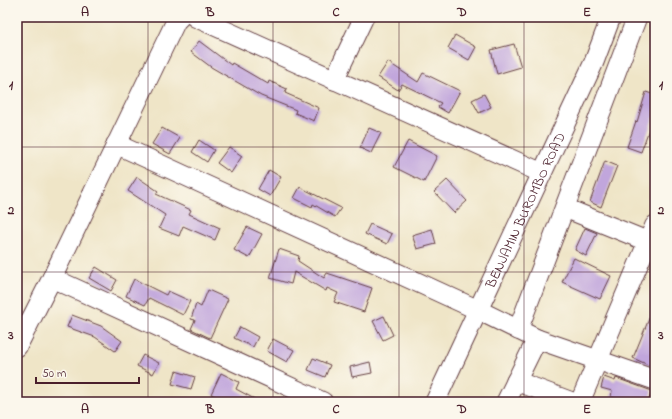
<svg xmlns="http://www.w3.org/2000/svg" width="672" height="419" viewBox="0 0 672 419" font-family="'Indie Flower',sans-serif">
  <rect width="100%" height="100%" fill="#fbf7ec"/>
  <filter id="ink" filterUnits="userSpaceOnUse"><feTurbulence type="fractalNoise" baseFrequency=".025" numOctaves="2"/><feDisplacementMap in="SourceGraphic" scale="8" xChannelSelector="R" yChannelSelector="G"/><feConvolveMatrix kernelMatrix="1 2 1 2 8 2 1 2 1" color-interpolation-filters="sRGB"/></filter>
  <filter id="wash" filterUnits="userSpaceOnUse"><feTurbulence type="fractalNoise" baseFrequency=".012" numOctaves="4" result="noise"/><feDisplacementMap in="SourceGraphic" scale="16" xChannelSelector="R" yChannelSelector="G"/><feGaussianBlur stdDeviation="0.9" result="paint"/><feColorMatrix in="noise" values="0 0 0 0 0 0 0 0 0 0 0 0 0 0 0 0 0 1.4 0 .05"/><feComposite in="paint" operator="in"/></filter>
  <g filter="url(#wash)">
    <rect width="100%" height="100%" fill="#efe5c7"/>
    <g id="blocks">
      <g fill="#c1a6dc">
        <path d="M 455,35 L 476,47 L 469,60 L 448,48 Z"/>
        <path d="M 199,41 L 231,65 L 232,63 L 268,84 L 269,81 L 287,89 L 285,93 L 319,108 L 314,121 L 295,113 L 296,110 L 261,96 L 211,67 L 191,52 Z"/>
        <path d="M 514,44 L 521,67 L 497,74 L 491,50 Z"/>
        <path d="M 388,62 L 418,82 L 423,73 L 460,91 L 448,113 L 438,107 L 441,103 L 402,84 L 398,90 L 378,77 Z"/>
        <path d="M 646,92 L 655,95 L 655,118 L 653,118 L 641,152 L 627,147 L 636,121 L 637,122 Z"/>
        <path d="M 484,94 L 491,107 L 479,113 L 472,100 Z"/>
        <path d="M 162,128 L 180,138 L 170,154 L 152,144 Z"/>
        <path d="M 369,128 L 381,133 L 371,153 L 360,148 Z"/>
        <path d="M 199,140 L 214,150 L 207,162 L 192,152 Z"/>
        <path d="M 408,141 L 437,156 L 424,182 L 394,167 Z"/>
        <path d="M 229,147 L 242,156 L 231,173 L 217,163 Z"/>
        <path d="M 605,161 L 617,166 L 601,207 L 590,202 Z"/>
        <path d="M 269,170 L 281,177 L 270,196 L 258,189 Z"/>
        <path d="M 137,177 L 158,191 L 156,194 L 191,210 L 189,214 L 220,228 L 215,240 L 183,226 L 179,236 L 159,228 L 165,215 L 128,191 Z"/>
        <path d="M 447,180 L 467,201 L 454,213 L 434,192 Z"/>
        <path d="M 300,187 L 341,208 L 335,217 L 313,204 L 312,207 L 294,198 Z"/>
        <path d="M 370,224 L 392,234 L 387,244 L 365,234 Z"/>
        <path d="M 247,227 L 262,234 L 249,258 L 234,250 Z"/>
        <path d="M 585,228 L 597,233 L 586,256 L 575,250 Z"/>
        <path d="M 432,229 L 436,244 L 417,249 L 412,235 Z"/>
        <path d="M 279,249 L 299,256 L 298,261 L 324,278 L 327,273 L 372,288 L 364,312 L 334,302 L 338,293 L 327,288 L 326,291 L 294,272 L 291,284 L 270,278 Z"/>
        <path d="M 574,258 L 611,276 L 600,299 L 562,282 Z"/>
        <path d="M 96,267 L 117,280 L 111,291 L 89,278 Z"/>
        <path d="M 134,279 L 166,295 L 168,291 L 190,301 L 183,315 L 149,298 L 145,305 L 126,296 Z"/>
        <path d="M 208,290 L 228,299 L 210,338 L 191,329 L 195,320 L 191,319 L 196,304 L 201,307 Z"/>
        <path d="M 655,304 L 655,368 L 633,358 Z"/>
        <path d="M 72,315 L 101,326 L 122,341 L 115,351 L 95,337 L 67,327 Z"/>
        <path d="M 384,316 L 393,335 L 383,340 L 373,321 Z"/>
        <path d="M 240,327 L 258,337 L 253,347 L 234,338 Z"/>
        <path d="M 273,339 L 294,350 L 287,362 L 267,351 Z"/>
        <path d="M 143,355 L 159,363 L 153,374 L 137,366 Z"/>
        <path d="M 313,358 L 330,365 L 325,377 L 308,370 Z"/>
        <path d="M 370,362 L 372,373 L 352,377 L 350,367 Z"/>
        <path d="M 176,371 L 195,377 L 191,389 L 172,384 Z"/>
        <path d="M 221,373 L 239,382 L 236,389 L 260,402 L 227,402 L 211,394 Z"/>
        <path d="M 604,377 L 615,381 L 616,378 L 652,391 L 648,402 L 627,402 L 611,397 L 612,391 L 601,388 Z"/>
      </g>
    </g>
  </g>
  <g filter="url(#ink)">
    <use href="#blocks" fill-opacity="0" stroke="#633d42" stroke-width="1"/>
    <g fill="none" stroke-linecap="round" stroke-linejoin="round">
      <g stroke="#633d42" stroke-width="21">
        <g id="minor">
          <path d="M 195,17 L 542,173"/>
          <path d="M 334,80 L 364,17"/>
          <path d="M 116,144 L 478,310 L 537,339 L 655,380"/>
          <path d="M 565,208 L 649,242"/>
          <path d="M 52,278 L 323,402"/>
          <path d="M 518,330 L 637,17"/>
          <path d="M 17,347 L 52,278 L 176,21 L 180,17"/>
          <path d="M 516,381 L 572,402"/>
          <path id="s1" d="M 435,402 L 594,62 L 611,17"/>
          <path d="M 506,402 L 537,339"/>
          <path d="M 580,402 L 655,225"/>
        </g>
      </g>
      <use href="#minor" stroke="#fff" stroke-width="19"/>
    </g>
  </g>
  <path fill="none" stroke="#4a1f2b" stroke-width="1" stroke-opacity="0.55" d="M 148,17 L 148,402M 273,17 L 273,402M 399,17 L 399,402M 524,17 L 524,402M 17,147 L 655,147M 17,272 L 655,272"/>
  <g text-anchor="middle" stroke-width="3" stroke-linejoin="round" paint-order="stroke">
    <g font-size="14" fill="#4a1f2b" stroke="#fbf7ec">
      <text dy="5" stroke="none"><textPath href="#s1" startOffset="212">BENJAMIN BUROMBO ROAD</textPath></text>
    </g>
  </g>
  <rect width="672" height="419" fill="none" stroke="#fbf7ec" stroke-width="44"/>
  <path d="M36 377v6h103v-6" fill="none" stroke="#4a1f2b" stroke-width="2"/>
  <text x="42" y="377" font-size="12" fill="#4a1f2b" stroke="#fbf7ec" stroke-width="3" paint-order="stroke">50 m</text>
  <rect x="22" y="22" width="628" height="375" fill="none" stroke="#4a1f2b" stroke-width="1.5"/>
  <g font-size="13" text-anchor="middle" font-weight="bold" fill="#4a1f2b">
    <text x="85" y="16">A</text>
    <text x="210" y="16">B</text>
    <text x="336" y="16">C</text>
    <text x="462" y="16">D</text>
    <text x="587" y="16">E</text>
    <text x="11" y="89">1</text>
    <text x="661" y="89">1</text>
    <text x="11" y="214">2</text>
    <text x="661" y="214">2</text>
    <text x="11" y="339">3</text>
    <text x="661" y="339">3</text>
    <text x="85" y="413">A</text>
    <text x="210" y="413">B</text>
    <text x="336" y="413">C</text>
    <text x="462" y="413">D</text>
    <text x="587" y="413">E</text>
  </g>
</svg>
